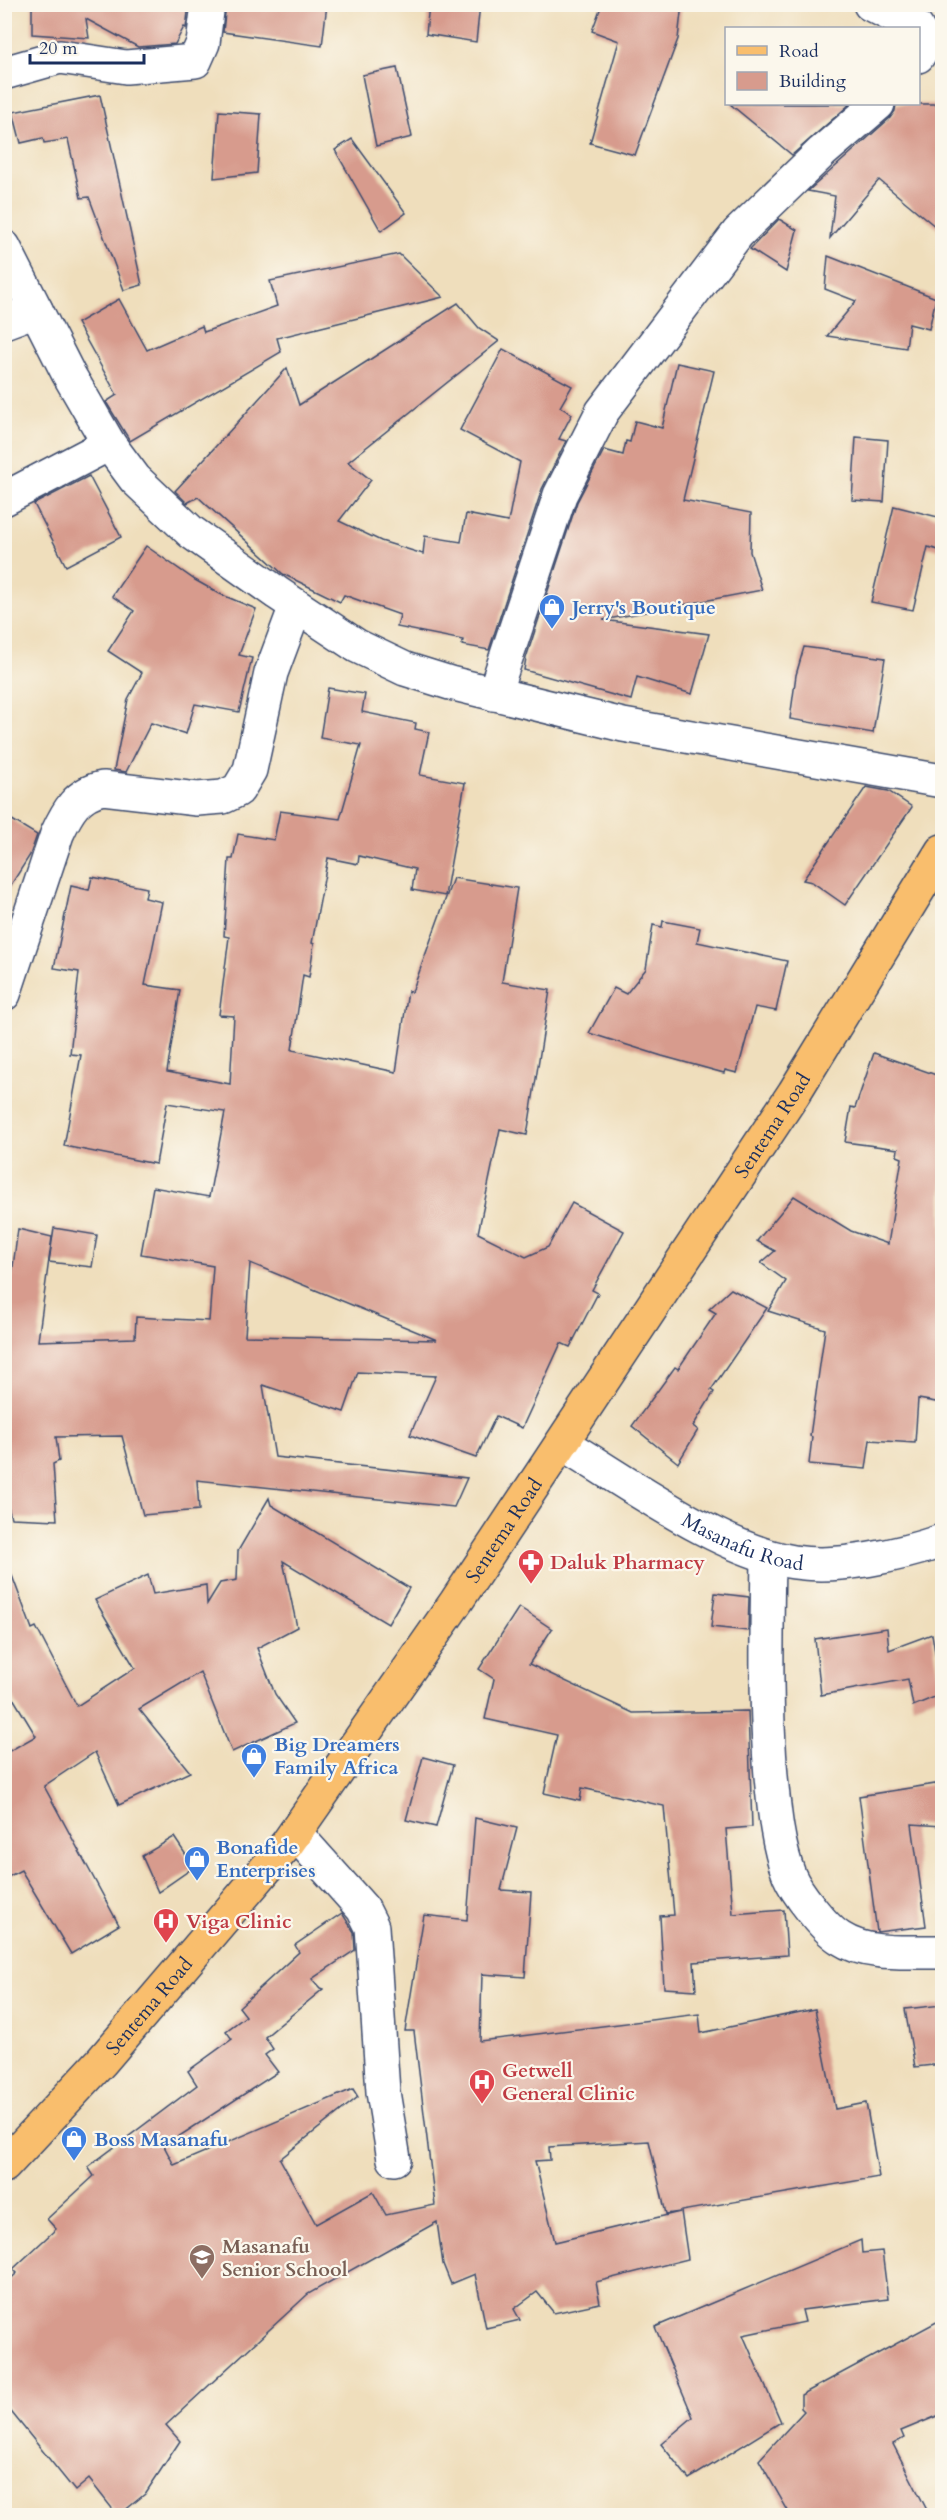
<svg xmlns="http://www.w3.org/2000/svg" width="947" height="2520" viewBox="0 0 947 2520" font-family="Cardo,serif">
  <rect width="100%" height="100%" fill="#fbf7ec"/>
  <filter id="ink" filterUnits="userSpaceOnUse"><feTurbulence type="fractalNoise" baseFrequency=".0167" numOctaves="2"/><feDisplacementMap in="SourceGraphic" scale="12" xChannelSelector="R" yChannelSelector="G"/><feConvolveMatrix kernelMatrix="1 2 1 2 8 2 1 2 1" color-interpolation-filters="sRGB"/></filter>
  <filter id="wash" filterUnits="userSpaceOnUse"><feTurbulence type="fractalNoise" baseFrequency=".008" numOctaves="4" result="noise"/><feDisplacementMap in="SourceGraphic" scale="24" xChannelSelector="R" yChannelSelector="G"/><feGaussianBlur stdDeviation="1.35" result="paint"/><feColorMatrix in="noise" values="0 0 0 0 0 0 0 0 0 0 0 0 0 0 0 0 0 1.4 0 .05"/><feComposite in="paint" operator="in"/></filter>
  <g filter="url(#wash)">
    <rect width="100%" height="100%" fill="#efdebc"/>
    <g id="blocks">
      <g fill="#d79b8d" fill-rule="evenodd">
        <path d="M 32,4 L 189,4 L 186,28 L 184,27 L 175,44 L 138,47 L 86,19 L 89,38 L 32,34 Z"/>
        <path d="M 226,4 L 327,4 L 322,46 L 223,32 Z"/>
        <path d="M 429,4 L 480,4 L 476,42 L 426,34 Z"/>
        <path d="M 602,4 L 682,4 L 678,39 L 635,155 L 590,143 L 619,41 L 592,31 Z"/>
        <path d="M 397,68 L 412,137 L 376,146 L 362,75 Z"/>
        <path d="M 100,95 L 142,285 L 124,290 L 89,197 L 81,198 L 68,139 L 44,143 L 43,138 L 21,143 L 13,112 Z"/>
        <path d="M 730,104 L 850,104 L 792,155 Z"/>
        <path d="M 896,104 L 942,104 L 942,232 L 879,180 L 830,238 L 835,196 L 808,191 L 890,118 L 895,111 Z"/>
        <path d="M 219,111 L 261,114 L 257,173 L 214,178 Z"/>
        <path d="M 352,139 L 406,213 L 381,231 L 335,150 Z"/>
        <path d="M 779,219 L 797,230 L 786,272 L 750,249 Z"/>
        <path d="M 399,254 L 443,297 L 277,338 L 281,352 L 130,441 L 106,402 L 117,395 L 77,323 L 119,299 L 147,350 L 202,326 L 204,332 L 277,306 L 270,281 Z"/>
        <path d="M 828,256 L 936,298 L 929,329 L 909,324 L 906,348 L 827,336 L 856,301 L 825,289 Z"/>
        <path d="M 458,303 L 479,328 L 499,341 L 348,462 L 371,480 L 339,521 L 381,541 L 423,554 L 425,536 L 461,542 L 466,514 L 508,522 L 520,462 L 460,430 L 503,349 L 572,386 L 560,407 L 572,414 L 559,439 L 566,441 L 542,489 L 489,650 L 462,645 L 463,640 L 397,627 L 400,615 L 344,595 L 340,602 L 283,574 L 198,497 L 187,503 L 175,491 L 287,368 L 299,405 Z"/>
        <path d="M 677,363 L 714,371 L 683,500 L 751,513 L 750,552 L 762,590 L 603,620 L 709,634 L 692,694 L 637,677 L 631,700 L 524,670 L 526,658 L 577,502 L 604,450 L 623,455 L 626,441 L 630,442 L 635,421 L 662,428 Z"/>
        <path d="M 856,437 L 888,440 L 884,502 L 852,500 Z"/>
        <path d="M 89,476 L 121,537 L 66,566 L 34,504 Z"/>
        <path d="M 894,506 L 942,518 L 942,551 L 928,547 L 913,610 L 871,602 Z"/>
        <path d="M 146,546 L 195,580 L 220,594 L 256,609 L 239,655 L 252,658 L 239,712 L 195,704 L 186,734 L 151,723 L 126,772 L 114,770 L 128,699 L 142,673 L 108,651 L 134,611 L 112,596 Z"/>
        <path d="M 804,647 L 885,658 L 873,733 L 790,719 L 796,675 Z"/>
        <path d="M 328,688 L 365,694 L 362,712 L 416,723 L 415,729 L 429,732 L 420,775 L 465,783 L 445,896 L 412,890 L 415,869 L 359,856 L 358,864 L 328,858 L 312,943 L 314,944 L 309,977 L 303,975 L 292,1050 L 396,1072 L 408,991 L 412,992 L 453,878 L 517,888 L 502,982 L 550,990 L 527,1135 L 500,1129 L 478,1233 L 526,1257 L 548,1247 L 572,1203 L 624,1231 L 592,1290 L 598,1293 L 570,1347 L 561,1343 L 522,1428 L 496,1416 L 476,1458 L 410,1435 L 436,1376 L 358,1372 L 344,1412 L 263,1385 L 275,1457 L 467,1478 L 454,1507 L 197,1480 L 199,1510 L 143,1515 L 122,1436 L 56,1437 L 59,1461 L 53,1464 L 57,1520 L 11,1518 L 4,1492 L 4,1334 L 18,1229 L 52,1237 L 38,1341 L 135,1338 L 136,1317 L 209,1321 L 213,1266 L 141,1254 L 153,1187 L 209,1197 L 225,1112 L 167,1103 L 156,1164 L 64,1146 L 81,1055 L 70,1054 L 79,972 L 54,968 L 71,886 L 89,890 L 92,877 L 147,888 L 145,898 L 162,902 L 145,985 L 180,990 L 167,1072 L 230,1084 L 234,1016 L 219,1015 L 229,937 L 224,936 L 229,859 L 233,859 L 238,834 L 274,840 L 280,811 L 340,819 L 361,745 L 320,738 ZM 250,1263 L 437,1340 L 245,1336 Z"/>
        <path d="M 866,787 L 888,791 L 912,807 L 845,905 L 812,882 L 803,880 Z"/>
        <path d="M 4,815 L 37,835 L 30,855 L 4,896 Z"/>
        <path d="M 663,921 L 700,928 L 697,942 L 787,961 L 776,1011 L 755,1007 L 737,1073 L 725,1070 L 724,1073 L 662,1056 L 589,1033 L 614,988 L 626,994 L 646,969 L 653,925 L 662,927 Z"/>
        <path d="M 874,1053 L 942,1077 L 942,1403 L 918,1399 L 915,1443 L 870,1440 L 866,1469 L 809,1464 L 812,1437 L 810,1436 L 825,1329 L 768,1311 L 786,1281 L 761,1263 L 775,1251 L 757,1241 L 794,1196 L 851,1231 L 888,1244 L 902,1158 L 897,1156 L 898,1149 L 845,1142 L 851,1107 L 855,1108 Z"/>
        <path d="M 54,1228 L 97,1235 L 92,1267 L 49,1262 Z"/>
        <path d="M 731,1289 L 767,1308 L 711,1390 L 714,1392 L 693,1426 L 698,1430 L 678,1463 L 632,1426 L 675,1367 L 678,1369 L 716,1313 L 709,1309 Z"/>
        <path d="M 269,1498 L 271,1505 L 409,1588 L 388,1624 L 283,1561 L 297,1627 L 257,1648 L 275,1694 L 295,1723 L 232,1752 L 200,1672 L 139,1709 L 190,1772 L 119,1805 L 95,1752 L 44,1786 L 119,1925 L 71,1954 L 21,1870 L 4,1879 L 4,1754 L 36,1736 L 4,1683 L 4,1566 L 8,1565 L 32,1629 L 36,1627 L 77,1706 L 135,1668 L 95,1600 L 148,1575 L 153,1594 L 206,1585 L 207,1604 L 220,1583 L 237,1580 L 238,1551 Z"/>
        <path d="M 715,1593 L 749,1597 L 748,1631 L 711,1627 Z"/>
        <path d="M 519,1607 L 552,1629 L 529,1664 L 633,1713 L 748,1711 L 752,1827 L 726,1829 L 733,1914 L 784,1910 L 787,1955 L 694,1962 L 696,1990 L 664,1988 L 660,1916 L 674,1915 L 664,1806 L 582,1788 L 580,1801 L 544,1793 L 557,1735 L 485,1719 L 494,1679 L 479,1669 Z"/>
        <path d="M 887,1628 L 889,1650 L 932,1634 L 942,1694 L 913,1706 L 908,1679 L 821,1695 L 815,1639 Z"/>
        <path d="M 423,1757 L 453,1765 L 436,1827 L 406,1820 Z"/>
        <path d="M 942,1783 L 942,1826 L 912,1824 L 926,1926 L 877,1932 L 859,1796 Z"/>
        <path d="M 475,1818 L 517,1828 L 501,1890 L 531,1892 L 525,1977 L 482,1974 L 480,2041 L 699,2014 L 701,2033 L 815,2009 L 835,2109 L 866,2103 L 879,2177 L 681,2211 L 688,2259 L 596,2282 L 600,2303 L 554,2313 L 537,2292 L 514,2309 L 520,2320 L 486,2328 L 475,2274 L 451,2284 L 443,2264 L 437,2222 L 308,2294 L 166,2425 L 180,2441 L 145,2494 L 118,2516 L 89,2479 L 75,2491 L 4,2403 L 4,2285 L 17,2273 L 13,2269 L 56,2229 L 47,2219 L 94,2176 L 88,2167 L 197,2085 L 188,2071 L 232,2039 L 226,2031 L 246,2016 L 239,2007 L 299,1952 L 295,1945 L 342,1913 L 354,1932 L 355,1950 L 312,1979 L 320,1988 L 323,1989 L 265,2037 L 273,2049 L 265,2055 L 278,2072 L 164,2146 L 174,2165 L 353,2089 L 358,2097 L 280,2159 L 316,2224 L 373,2192 L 386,2215 L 435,2205 L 414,2031 L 405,2031 L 424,1915 L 467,1920 ZM 649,2141 L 666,2214 L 680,2212 L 555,2242 L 535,2161 L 550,2160 L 549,2147 Z"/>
        <path d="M 174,1837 L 194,1867 L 158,1892 L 142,1856 Z"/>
        <path d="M 942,2005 L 942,2064 L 915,2067 L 905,2009 Z"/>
        <path d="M 861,2240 L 862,2253 L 882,2251 L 888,2299 L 802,2310 L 805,2322 L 743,2335 L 781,2422 L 689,2479 L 661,2444 L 693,2417 L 655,2327 Z"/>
        <path d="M 942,2319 L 942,2414 L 901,2431 L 904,2438 L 893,2444 L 930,2516 L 791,2516 L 759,2460 L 804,2411 L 801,2408 L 801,2395 Z"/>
      </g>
    </g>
  </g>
  <g filter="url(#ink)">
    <use href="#blocks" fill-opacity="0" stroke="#3b496c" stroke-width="1.5"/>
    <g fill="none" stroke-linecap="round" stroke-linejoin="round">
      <g stroke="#3b496c" stroke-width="36">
        <g id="minor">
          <path d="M 870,4 L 917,28"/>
          <path d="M 918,31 L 927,41 L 918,56"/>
          <path d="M 4,73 L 60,57 L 126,67 L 195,61 L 203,43 L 208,4"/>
          <path d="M 4,247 L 68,373 L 109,444 L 135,479 L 191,532 L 277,593 L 357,646 L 405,669 L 450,683 L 623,725 L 942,781"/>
          <path d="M 4,322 L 36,310"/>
          <path d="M 4,499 L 109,444"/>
          <path d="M 494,694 L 560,495 L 602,412 L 738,233 L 822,152 L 878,104"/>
          <path d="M 4,994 L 57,834 C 67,812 77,793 103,788 L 197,799 L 223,797 L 238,790 L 250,770 L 271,673 L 296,606"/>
          <path id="s1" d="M 563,1444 C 627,1482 721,1551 794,1562 C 839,1569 900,1555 942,1541"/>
          <path d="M 768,1557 C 767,1630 765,1703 771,1776 C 774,1808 777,1844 789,1875 C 796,1892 824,1928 840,1938 C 869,1957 910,1951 942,1952"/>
          <path d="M 295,1833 L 363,1909 L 372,1927 L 383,2092 L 394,2159"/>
        </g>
      </g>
      <g stroke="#3b496c" stroke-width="36">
        <g id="major">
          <path id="s2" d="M 4,2166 L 101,2062 L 287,1844 L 456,1602 L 794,1093 L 942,851"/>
        </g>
      </g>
      <use href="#minor" stroke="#fff" stroke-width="33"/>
      <use href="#major" stroke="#f9be6d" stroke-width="33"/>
    </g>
  </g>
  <defs>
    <g id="shop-pin" transform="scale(1.35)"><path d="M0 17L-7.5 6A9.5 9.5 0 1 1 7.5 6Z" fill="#3f7fe0" stroke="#fbf7ec"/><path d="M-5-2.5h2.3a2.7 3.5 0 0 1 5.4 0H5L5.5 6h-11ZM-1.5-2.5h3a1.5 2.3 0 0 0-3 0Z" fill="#fff"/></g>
    <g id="pharmacy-pin" transform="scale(1.35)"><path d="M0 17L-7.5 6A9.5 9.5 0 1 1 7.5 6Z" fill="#e0444e" stroke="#fbf7ec"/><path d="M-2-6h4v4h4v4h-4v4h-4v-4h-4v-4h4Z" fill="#fff"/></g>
    <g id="hospital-pin" transform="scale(1.35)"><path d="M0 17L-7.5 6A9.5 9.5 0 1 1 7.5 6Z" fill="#e0444e" stroke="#fbf7ec"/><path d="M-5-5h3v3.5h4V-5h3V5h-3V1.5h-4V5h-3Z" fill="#fff"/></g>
    <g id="school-pin" transform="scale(1.35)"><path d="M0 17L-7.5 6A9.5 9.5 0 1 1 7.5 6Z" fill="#8d6e63" stroke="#fbf7ec"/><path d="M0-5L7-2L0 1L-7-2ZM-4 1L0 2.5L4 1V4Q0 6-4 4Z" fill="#fff"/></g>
  </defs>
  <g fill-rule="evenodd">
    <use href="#shop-pin" x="552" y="607"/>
    <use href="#pharmacy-pin" x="531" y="1562"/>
    <use href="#shop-pin" x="254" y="1756"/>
    <use href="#shop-pin" x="197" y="1859"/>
    <use href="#hospital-pin" x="166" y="1921"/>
    <use href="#hospital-pin" x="482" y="2082"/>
    <use href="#shop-pin" x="74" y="2139"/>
    <use href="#school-pin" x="202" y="2257"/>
  </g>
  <g text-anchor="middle" stroke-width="4.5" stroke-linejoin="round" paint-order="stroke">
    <g font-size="20" font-weight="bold" fill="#366cbe" stroke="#fbf7ec" text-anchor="start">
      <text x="572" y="614">Jerry's Boutique</text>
      <text x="274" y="1751">Big Dreamers<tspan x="274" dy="23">Family Africa</tspan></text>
      <text x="216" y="1854">Bonafide<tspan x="216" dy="23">Enterprises</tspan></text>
      <text x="94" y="2146">Boss Masanafu</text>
    </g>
    <g font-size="20" fill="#1b2f5e" stroke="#fbf7ec">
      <text dy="7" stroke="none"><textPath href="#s2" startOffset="1296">Sentema Road</textPath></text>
      <text dy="7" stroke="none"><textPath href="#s2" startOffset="810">Sentema Road</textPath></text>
      <text dy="7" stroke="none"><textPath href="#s1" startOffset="206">Masanafu Road</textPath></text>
      <text dy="7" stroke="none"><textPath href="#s2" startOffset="216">Sentema Road</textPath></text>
    </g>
    <g font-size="20" font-weight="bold" fill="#be3a42" stroke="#fbf7ec" text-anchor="start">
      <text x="550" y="1569">Daluk Pharmacy</text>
      <text x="186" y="1928">Viga Clinic</text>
      <text x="502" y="2077">Getwell<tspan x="502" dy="23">General Clinic</tspan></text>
    </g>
    <g font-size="20" font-weight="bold" fill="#785e54" stroke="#fbf7ec" text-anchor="start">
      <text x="222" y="2253">Masanafu<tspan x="222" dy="23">Senior School</tspan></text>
    </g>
  </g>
  <rect width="947" height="2520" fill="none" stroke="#fbf7ec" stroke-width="24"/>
  <rect x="725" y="27" width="195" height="78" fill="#fbf7ec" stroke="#a1a7b3" stroke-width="1.5"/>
  <rect x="737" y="46" width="30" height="9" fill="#f9be6d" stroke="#a1a7b3" stroke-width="1.5"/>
  <text x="779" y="57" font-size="18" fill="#1b2f5e">Road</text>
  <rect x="737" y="72" width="30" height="18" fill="#d79b8d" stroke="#a1a7b3" stroke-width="1.5"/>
  <text x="779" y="87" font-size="18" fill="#1b2f5e">Building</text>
  <path d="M30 54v9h114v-9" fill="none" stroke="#1b2f5e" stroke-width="3"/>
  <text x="39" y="54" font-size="18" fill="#1b2f5e" stroke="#fbf7ec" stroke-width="4.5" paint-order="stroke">20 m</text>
</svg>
